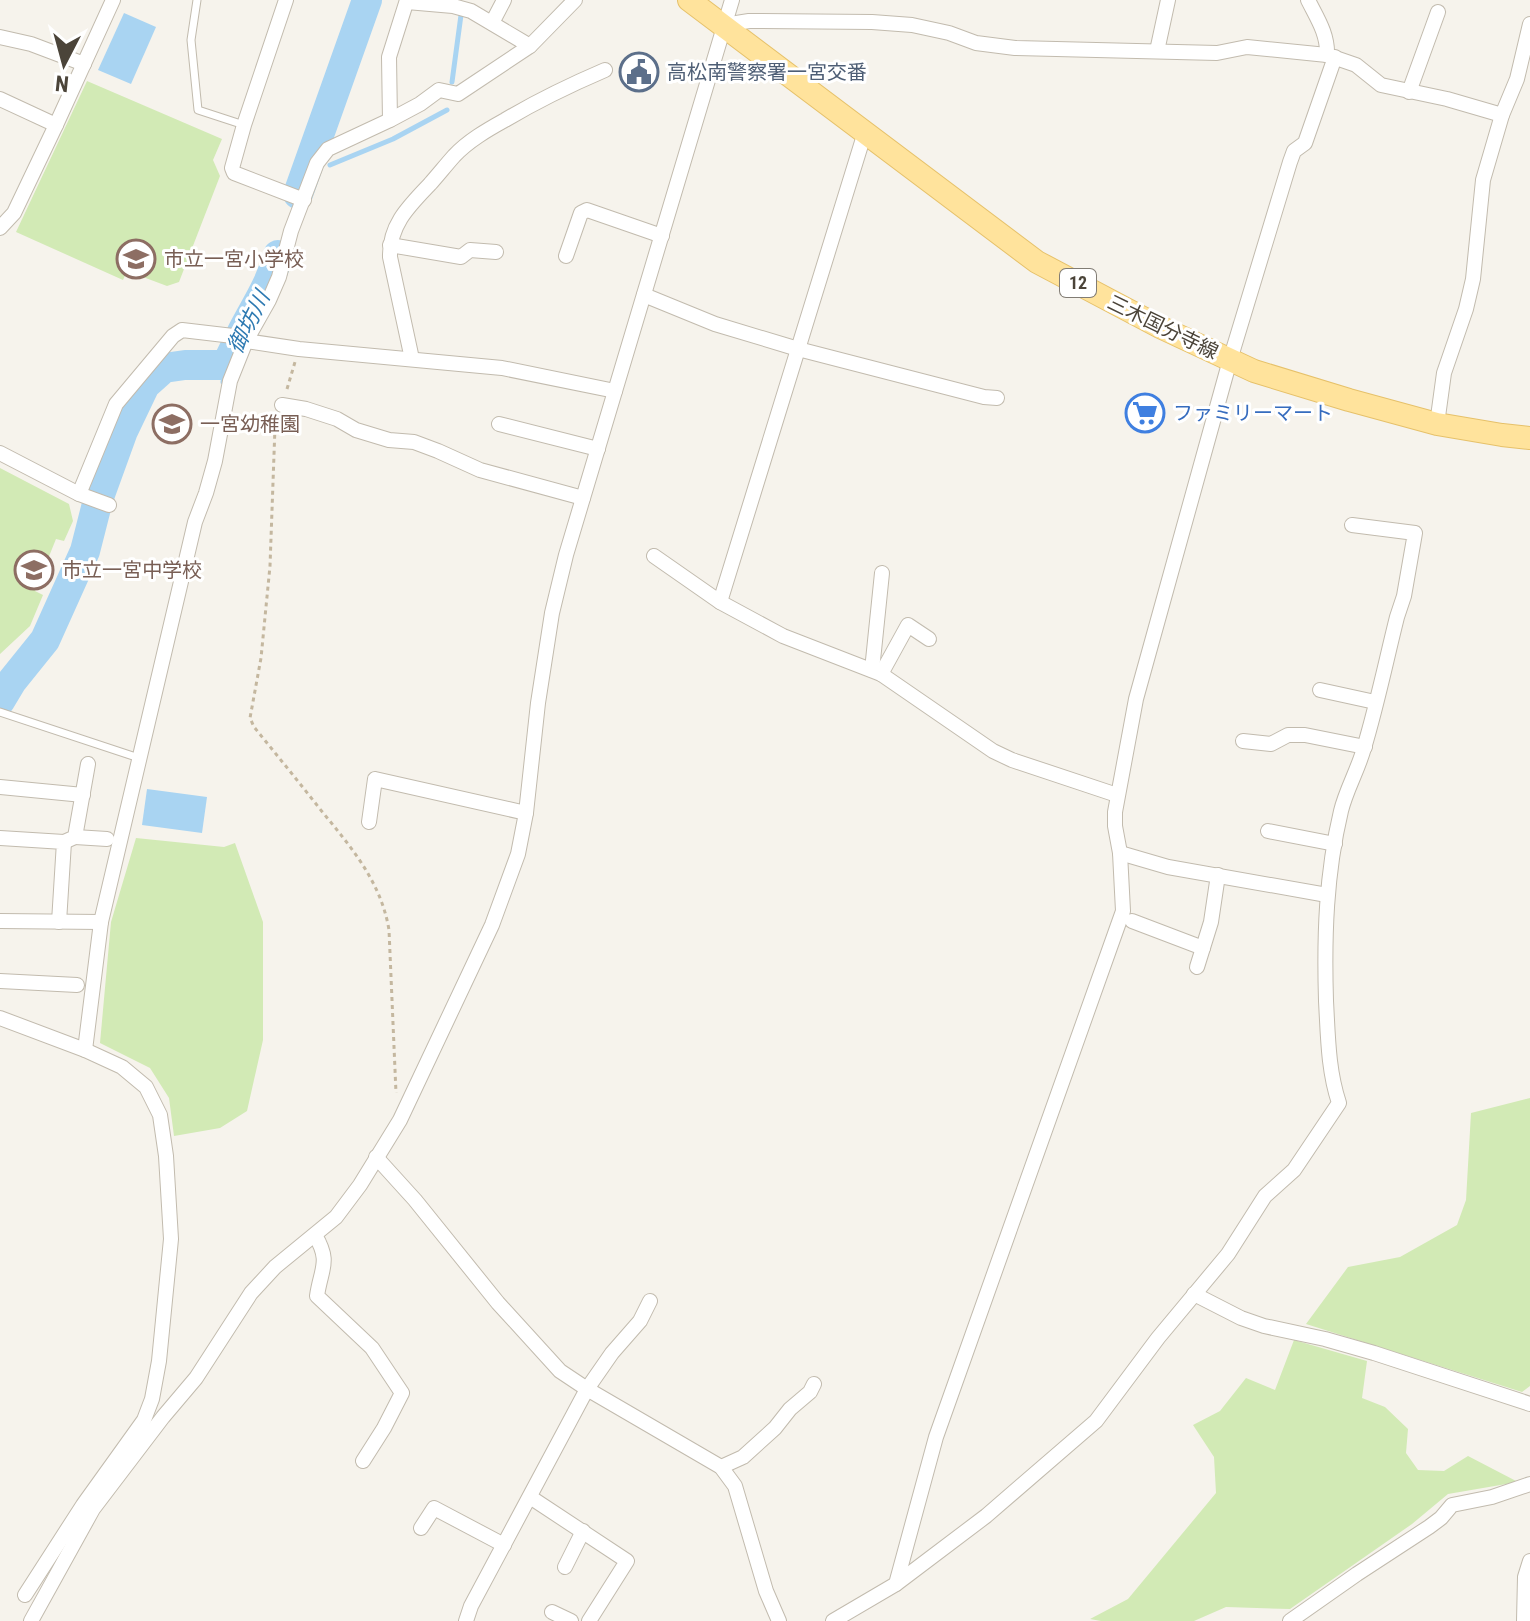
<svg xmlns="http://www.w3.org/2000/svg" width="1530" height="1621" viewBox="0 0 1530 1621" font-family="'Roboto Condensed','Noto Sans JP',sans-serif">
  <rect width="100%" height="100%" fill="#f6f3ec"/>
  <g fill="#d2eab5">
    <path d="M 87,81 L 222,139 L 213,160 L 220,176 L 179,282 L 167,286 L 127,271 L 123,280 L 16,232 Z"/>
    <path d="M 0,468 L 69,504 L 73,521 L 64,541 L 56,539 L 35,591 L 43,595 L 30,626 L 0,654 Z"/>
    <path d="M 136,838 L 224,847 L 235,843 L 263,922 L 263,1040 L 247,1111 L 220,1128 L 174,1136 L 169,1098 L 150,1068 L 100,1043 L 111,922 Z"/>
    <path d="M 1530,1098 L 1530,1386 L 1522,1392 L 1306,1324 L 1348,1267 L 1400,1257 L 1457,1225 L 1466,1200 L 1471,1113 Z"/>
    <path d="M 1294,1340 L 1367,1361 L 1362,1398 L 1385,1407 L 1408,1429 L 1406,1453 L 1418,1470 L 1444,1471 L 1468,1456 L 1518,1482 L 1448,1494 L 1412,1524 L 1290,1609 L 1226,1607 L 1194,1621 L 1101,1621 L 1090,1619 L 1128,1599 L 1216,1493 L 1214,1457 L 1193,1425 L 1220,1411 L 1246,1378 L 1275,1390 Z"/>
  </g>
  <g fill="#a9d4f2">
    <path d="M 124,13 L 156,27 L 131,84 L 98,70 Z"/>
    <path d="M 147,789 L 207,797 L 202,833 L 142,825 Z"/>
  </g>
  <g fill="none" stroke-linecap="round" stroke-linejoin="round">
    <g stroke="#a9d4f2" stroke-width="5">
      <path d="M 452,82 L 461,15"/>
      <path d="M 330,165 L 393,139 L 447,110"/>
      <path d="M 223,382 L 226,365"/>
    </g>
    <g stroke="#a9d4f2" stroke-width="30">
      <path d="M 298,194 L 367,0"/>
      <path d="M 0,701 L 12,681 L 45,640 L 85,551 L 98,500 L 123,431 L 145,385 L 164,368 L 185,365 L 226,365 C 232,354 237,342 243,330 C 256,305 271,283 278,255"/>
    </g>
    <g stroke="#c2bbae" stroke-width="9">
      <g id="lane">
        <path d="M 197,0 L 191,40 L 198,110 L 244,125"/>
        <path d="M 0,712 L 139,758"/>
      </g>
    </g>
    <g stroke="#c2bbae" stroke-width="16">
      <g id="street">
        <path d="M 286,0 L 244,125 L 232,168 L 234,173 L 304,200"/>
        <path d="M 1308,0 C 1317,18 1328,34 1327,55"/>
        <path d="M 407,2 L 453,6 L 471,11 L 530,46"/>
        <path d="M 492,23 L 504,0"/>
        <path d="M 724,25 L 749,21 L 872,22 L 912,25 L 949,33 L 976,43 L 1015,48 L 1217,53 L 1247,47 L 1327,55 L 1356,65 L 1381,85 L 1447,99 L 1502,115"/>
        <path d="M 0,37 L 31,44 L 84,64"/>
        <path d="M 1157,51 L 1168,0"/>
        <path d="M 1409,92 L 1438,12"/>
        <path d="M 0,99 L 56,125"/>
        <path d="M 390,120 L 389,57 L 407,0"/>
        <path d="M 0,228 L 14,213 L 56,125 L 113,0"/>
        <path d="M 390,245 L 461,257 L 470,250 L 496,252"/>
        <path d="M 566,256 L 581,213 L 587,210 L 662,236"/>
        <path d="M 644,295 L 715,324 L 798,349 L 984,397 L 997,398"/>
        <path d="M 412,359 L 390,257 C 389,225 409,206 430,184 C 438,175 446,165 454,156 C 468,141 487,130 505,120 C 537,101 570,85 605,70"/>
        <path d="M 282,405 L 306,409 L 337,419 L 356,430 L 389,440 L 414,442 L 438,451 L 480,470 L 583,498"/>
        <path d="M 499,424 L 598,449"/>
        <path d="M 1437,424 L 1444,373 L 1466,309 L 1473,279 L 1483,180 L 1502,115 L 1517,79 L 1530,24"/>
        <path d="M 0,453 L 79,494 L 116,404 L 173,336 L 182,330 L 233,336 L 246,341 L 299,349 L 502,368 L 615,391"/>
        <path d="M 79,494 L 109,505"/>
        <path d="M 654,556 L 720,602 L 783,636 L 881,674 L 993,751 L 1012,760 L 1117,795"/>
        <path d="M 720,602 L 865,132"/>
        <path d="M 872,670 L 882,573"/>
        <path d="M 881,674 L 908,625 L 929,639"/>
        <path d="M 1320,690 L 1375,702"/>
        <path d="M 1243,741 L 1271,744 L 1288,735 L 1305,735 L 1365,747"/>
        <path d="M 0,787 L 83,795"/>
        <path d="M 369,822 L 375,779 L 526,813"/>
        <path d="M 1268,831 L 1335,844"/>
        <path d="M 75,837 L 107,839"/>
        <path d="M 0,838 L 64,842 L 59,922"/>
        <path d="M 64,842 L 75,837 L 88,764"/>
        <path d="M 1120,853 L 1168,867 L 1327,895"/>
        <path d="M 0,921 L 101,922"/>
        <path d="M 1132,921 L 1203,948"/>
        <path d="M 1197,967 L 1211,922 L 1218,875"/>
        <path d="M 0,981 L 77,985"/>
        <path d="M 0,1018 L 85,1050 L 122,1067 L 146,1087 L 160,1115 L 166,1156 L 171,1239 L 159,1361 L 152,1399 L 144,1420 L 83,1505 L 25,1595"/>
        <path d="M 85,1050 L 101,922 L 195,522 L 206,493 L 215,461 L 230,381 L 246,341 L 269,300 L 279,277 L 291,231 L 317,163 L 328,149 L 390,120 L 420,104 L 439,90 L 458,94 L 530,46 L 575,0"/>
        <path d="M 376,1157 L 415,1200 L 498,1303 L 560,1371 L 587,1389 L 721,1467 L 735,1486 L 766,1591 L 779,1621"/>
        <path d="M 315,1235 C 331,1262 321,1268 317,1296 L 372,1348 L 402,1393 L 384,1428 L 363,1461"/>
        <path d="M 1194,1294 L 1241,1318 L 1264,1326 L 1325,1339 L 1374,1353 L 1530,1404"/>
        <path d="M 721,1467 L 743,1457 L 775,1428 L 790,1409 L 810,1392 L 814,1384"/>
        <path d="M 530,1497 L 627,1561 L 589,1621"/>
        <path d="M 421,1528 L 434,1508 L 504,1545"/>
        <path d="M 565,1567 L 583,1531"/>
        <path d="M 896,1584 L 986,1516 L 1096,1421 L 1158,1338 L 1228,1254 L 1265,1196 L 1294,1170 L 1339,1103 C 1328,1070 1328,1036 1326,1001 C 1324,936 1326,874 1341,811 C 1346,790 1358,770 1364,748 C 1377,705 1386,661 1397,617 L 1404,596 L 1415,533 L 1352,525"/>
        <path d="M 552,1612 L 571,1621"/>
        <path d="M 31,1621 L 93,1509 L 163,1417 L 196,1378 L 251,1293 L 275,1267 L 336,1217 L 360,1185 L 400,1120 L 492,925 L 518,854 L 526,813 L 538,703 L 552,613 L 566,555 L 732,0"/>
        <path d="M 466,1621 L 471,1606 L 587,1389 L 612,1353 L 640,1321 L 650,1301"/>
        <path d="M 833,1621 L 896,1584 L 936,1437 L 1123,911 L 1120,853 L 1115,826 L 1115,812 L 1136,699 L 1230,360 L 1290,162 L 1294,151 L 1305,143 L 1335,57"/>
        <path d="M 1290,1621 L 1357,1574 L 1429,1527 L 1441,1518 L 1452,1505 L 1492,1497 L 1530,1484"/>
        <path d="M 1524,1621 L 1525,1577 L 1530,1561"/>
      </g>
    </g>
    <g stroke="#e6c16a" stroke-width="24">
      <path id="primary" d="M 689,0 L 1037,262 L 1160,327 L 1254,371 L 1349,400 L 1437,424 L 1502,435 L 1530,438"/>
    </g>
    <g stroke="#c4b79f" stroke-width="3" stroke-dasharray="4 4" stroke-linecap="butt">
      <path d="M 287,389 L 295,362"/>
      <path d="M 277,419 L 275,427 L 270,566 L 261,658 L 250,718 L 254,727 C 276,754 298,781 320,809 C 350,846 381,881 389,930 L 396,1093"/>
    </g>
    <use href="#lane" stroke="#fff" stroke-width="7"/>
    <use href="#street" stroke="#fff" stroke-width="14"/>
    <use href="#primary" stroke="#ffe39c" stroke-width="22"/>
  </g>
  <defs>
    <g id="civic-ring" transform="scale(2)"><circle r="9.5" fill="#fff" stroke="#5c6f8a" stroke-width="1.5"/><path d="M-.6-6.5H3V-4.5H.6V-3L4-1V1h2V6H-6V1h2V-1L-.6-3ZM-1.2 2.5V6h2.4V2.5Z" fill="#5c6f8a"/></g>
    <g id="school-ring" transform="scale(2)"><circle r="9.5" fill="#fff" stroke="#8d6e63" stroke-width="1.5"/><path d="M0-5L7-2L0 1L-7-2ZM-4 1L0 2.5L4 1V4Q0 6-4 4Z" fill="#8d6e63"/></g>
    <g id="supermarket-ring" transform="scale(2)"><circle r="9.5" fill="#fff" stroke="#3f7fe0" stroke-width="1.5"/><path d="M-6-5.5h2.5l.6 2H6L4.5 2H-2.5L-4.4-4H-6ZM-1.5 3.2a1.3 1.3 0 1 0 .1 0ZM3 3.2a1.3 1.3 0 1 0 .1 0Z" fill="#3f7fe0"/></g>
  </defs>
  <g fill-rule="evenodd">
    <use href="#civic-ring" x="639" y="72"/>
    <use href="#school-ring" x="136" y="259"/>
    <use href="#supermarket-ring" x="1145" y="413"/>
    <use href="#school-ring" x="172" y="424"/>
    <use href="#school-ring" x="34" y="570"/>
  </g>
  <g text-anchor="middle" stroke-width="6" stroke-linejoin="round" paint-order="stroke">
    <rect fill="#fff" stroke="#817c74" stroke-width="2" x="1060" y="269" width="36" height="28" rx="6"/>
    <g font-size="18" font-weight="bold" fill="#4b4439">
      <text x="1078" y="289">12</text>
    </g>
    <g font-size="20" fill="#4e5e75" stroke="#fff" text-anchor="start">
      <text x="667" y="79">高松南警察署一宮交番</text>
    </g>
    <g font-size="20" fill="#785e54" stroke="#fff" text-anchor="start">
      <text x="164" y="266">市立一宮小学校</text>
      <text x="200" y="431">一宮幼稚園</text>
      <text x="62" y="577">市立一宮中学校</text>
    </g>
    <g font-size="20" fill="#4b4439" stroke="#fff">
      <text transform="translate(1163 327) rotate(26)" y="7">三木国分寺線</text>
    </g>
    <g font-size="20" fill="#366cbe" stroke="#fff" text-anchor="start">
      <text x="1173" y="420">ファミリーマート</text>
    </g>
    <g font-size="22" font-style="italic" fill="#2e7ab2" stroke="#fff">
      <text transform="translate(248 322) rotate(-63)" y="8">御坊川</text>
    </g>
  </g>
  <g transform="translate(64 64) rotate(186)" stroke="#ffffff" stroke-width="6" paint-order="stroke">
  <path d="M0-6L14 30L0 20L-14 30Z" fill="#4b4439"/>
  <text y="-12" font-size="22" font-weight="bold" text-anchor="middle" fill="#4b4439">N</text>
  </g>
</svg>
